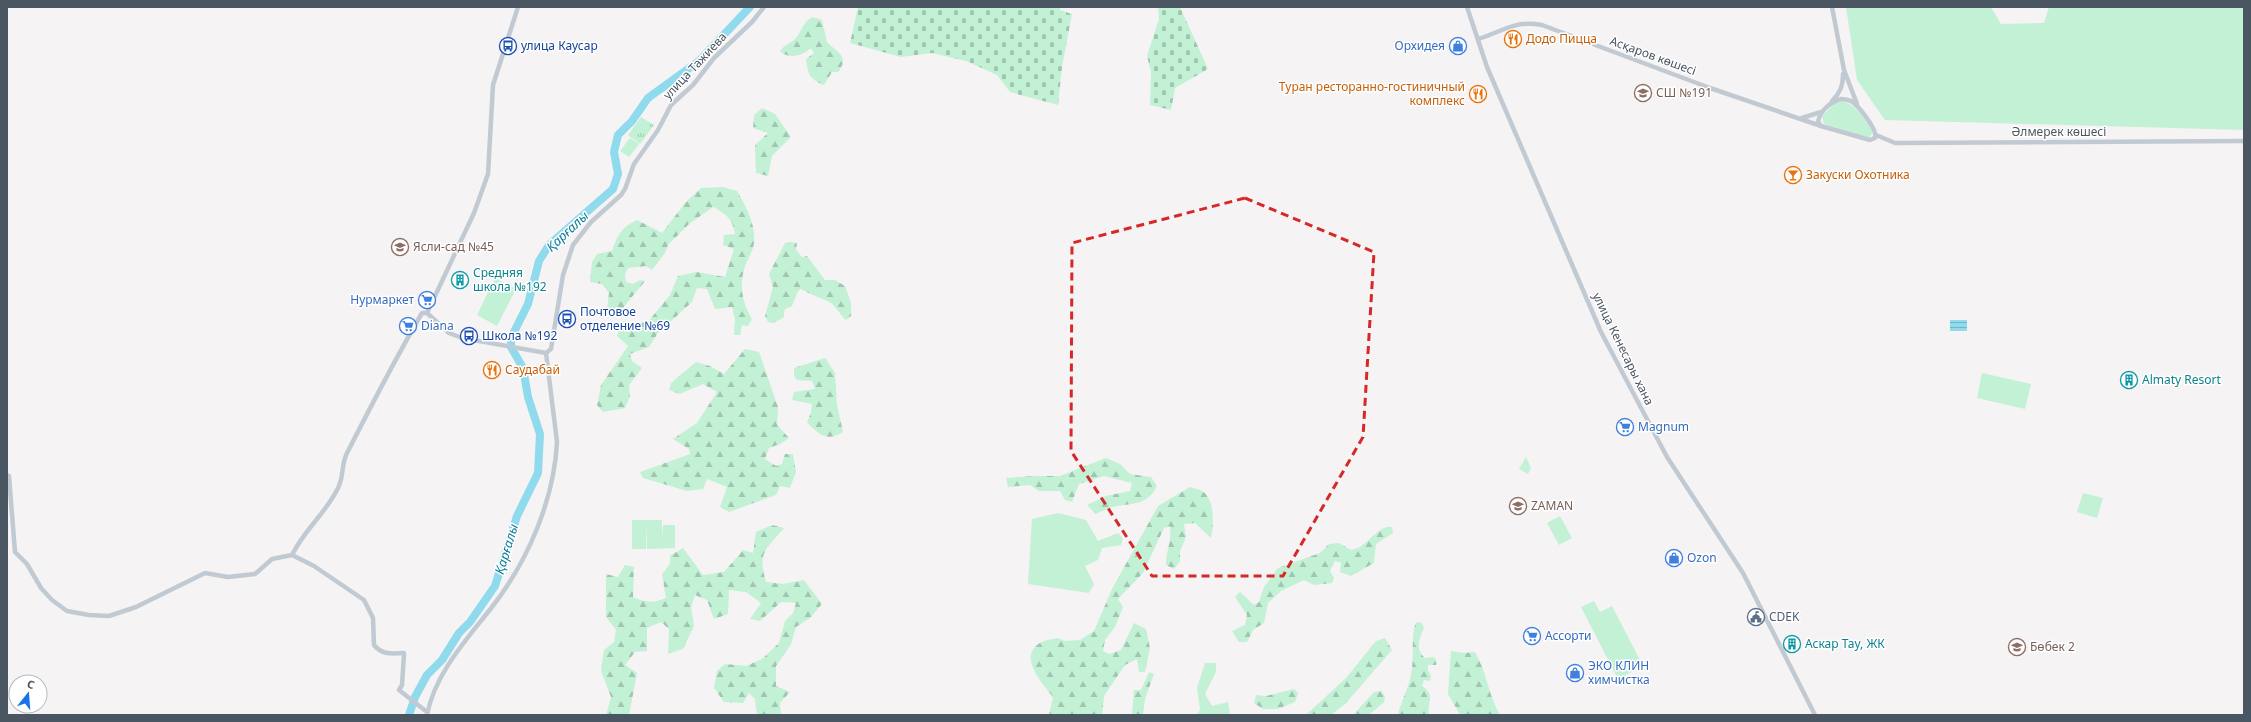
<svg xmlns="http://www.w3.org/2000/svg" width="2251" height="722" viewBox="0 0 2251 722" font-family="'Noto Sans',sans-serif">
  <defs>
    <pattern id="forest-firs" width="22" height="20" patternUnits="userSpaceOnUse"><rect width="22" height="20" fill="#c3f1d5"/><path d="M5 1l3.5 6h-7zM16 11l3.5 6h-7z" fill="#a0c6b0"/></pattern>
    <pattern id="cemetery-stones" width="16" height="16" patternUnits="userSpaceOnUse"><rect width="16" height="16" fill="#c3f1d5"/><path d="M2 7V4a2 2 0 0 1 4 0v3zM10 15v-3a2 2 0 0 1 4 0v3z" fill="#a0c6b0"/></pattern>
    <pattern id="park-tufts" width="24" height="20" patternUnits="userSpaceOnUse"><rect width="24" height="20" fill="#c3f1d5"/><path d="M3 7l-1-3M5 7V3M7 7l1-3M15 17l-1-3M17 17v-4M19 17l1-3" fill="none" stroke="#a0c6b0"/></pattern>
    <pattern id="water-rules" width="6" height="5" patternUnits="userSpaceOnUse"><rect width="6" height="5" fill="#90daee"/><path d="M0 2.5h6" fill="none" stroke="#78b4c4"/></pattern>
  </defs>
  <rect width="100%" height="100%" fill="#f5f3f3"/>
  <g fill="#c3f1d5">
    <path d="M 1846,7 L 1991,7 L 2001,24 L 2044,23 L 2049,7 L 2244,7 L 2244,130 L 1885,120 L 1857,80 Z"/>
    <path d="M 1842,101 C 1857,105 1864,119 1873,131 L 1870,137 L 1866,138 L 1824,124 L 1822,116 L 1834,104 Z"/>
    <path d="M 630,138 L 639,144 L 629,157 L 620,151 Z"/>
    <path d="M 495,278 L 516,289 L 497,326 L 477,315 Z"/>
    <path d="M 1982,373 L 2031,384 L 2025,409 L 1977,398 Z"/>
    <path d="M 1526,457 L 1531,468 L 1528,474 L 1519,469 Z"/>
    <path d="M 2083,493 L 2103,498 L 2097,518 L 2077,512 Z"/>
    <path d="M 1058,513 L 1086,520 L 1098,541 L 1118,533 L 1123,538 L 1121,545 L 1102,548 L 1098,560 L 1085,566 L 1094,584 L 1089,593 L 1028,584 L 1032,519 Z"/>
    <path d="M 1560,516 L 1572,538 L 1559,545 L 1547,523 Z"/>
    <path d="M 632,520 L 662,520 L 662,540 L 663,525 L 675,525 L 675,548 L 647,549 L 647,523 L 646,549 L 632,549 Z"/>
    <path d="M 1594,601 L 1600,612 L 1612,606 L 1643,666 L 1618,679 L 1581,607 Z"/>
    <path d="M 1205,663 L 1216,663 L 1216,672 L 1205,694 L 1212,706 L 1228,702 L 1230,715 L 1197,715 L 1200,709 L 1197,688 Z"/>
  </g>
  <g fill="url(#forest-firs)">
    <path d="M 812,17 L 822,20 L 827,42 C 836,52 851,56 838,72 L 832,72 L 824,85 C 811,81 807,72 806,59 L 814,53 L 811,48 C 802,56 791,59 780,52 C 783,45 789,44 794,40 C 802,32 802,23 812,17 Z"/>
    <path d="M 762,108 L 775,114 L 791,137 L 772,156 L 768,176 L 756,173 L 755,145 L 768,133 L 753,128 L 754,115 Z"/>
    <path d="M 723,187 L 737,191 C 746,207 756,224 754,243 C 753,251 748,259 745,266 C 739,285 742,303 752,319 L 748,326 L 742,325 L 740,335 L 734,335 L 735,319 L 732,307 L 715,309 L 707,289 L 697,288 L 692,302 L 658,333 L 649,347 L 630,354 L 632,361 L 642,368 L 629,385 L 630,396 L 625,408 L 603,412 L 597,405 L 601,385 L 628,346 L 617,336 L 622,321 L 647,323 L 670,295 L 678,276 L 697,272 L 725,277 L 734,249 L 723,245 L 724,235 L 735,234 C 733,219 725,213 713,207 L 689,224 L 668,245 L 665,253 L 652,270 L 646,266 L 628,268 L 625,274 L 626,282 L 633,284 L 640,280 L 645,281 L 618,314 L 607,309 L 609,293 L 602,284 L 590,282 L 592,262 L 597,254 L 612,251 C 618,234 621,228 637,220 L 662,233 L 685,203 L 701,188 Z"/>
    <path d="M 790,242 L 797,243 L 796,250 L 802,257 L 807,256 L 825,280 L 835,280 L 845,286 L 851,303 L 851,316 L 846,320 C 841,315 834,305 831,303 C 823,298 810,295 801,289 L 798,291 L 792,306 L 785,309 L 783,318 L 773,323 L 768,322 L 765,316 L 773,287 L 769,274 L 785,243 Z"/>
    <path d="M 745,349 L 759,352 L 778,407 L 777,425 L 789,438 L 780,444 L 769,448 L 765,459 L 776,466 L 782,464 L 785,454 L 793,454 L 796,472 L 790,488 L 780,486 L 776,495 L 729,512 L 720,507 L 727,487 L 707,479 L 703,489 L 687,491 L 643,478 L 640,472 L 690,454 L 689,449 L 673,439 L 697,423 L 717,392 L 703,384 L 680,394 L 669,390 L 671,383 L 696,362 L 710,366 L 724,374 Z"/>
    <path d="M 825,358 L 835,373 L 837,405 L 843,432 C 827,442 819,435 807,422 L 811,413 L 812,404 L 792,400 L 794,392 L 815,389 L 812,381 L 797,380 L 794,376 L 794,368 Z"/>
    <path d="M 1106,458 L 1120,464 L 1130,474 L 1151,477 L 1157,486 C 1147,505 1135,503 1117,506 C 1110,507 1102,511 1096,514 L 1087,505 L 1106,496 L 1130,491 L 1132,483 L 1104,476 L 1079,484 L 1072,502 L 1065,500 L 1060,491 L 1039,491 L 1030,485 L 1008,487 L 1006,478 L 1033,476 L 1060,476 Z"/>
    <path d="M 1190,487 C 1193,488 1199,489 1202,491 C 1215,499 1214,525 1211,538 L 1195,523 L 1184,524 L 1186,537 L 1180,551 L 1180,561 L 1174,569 L 1166,565 C 1166,551 1172,540 1170,526 L 1164,528 L 1143,573 L 1118,599 L 1123,607 L 1115,627 L 1105,640 L 1103,651 L 1109,654 L 1121,650 L 1134,623 L 1146,629 L 1150,648 L 1145,672 L 1139,672 L 1137,659 L 1125,665 L 1104,696 L 1102,715 L 1049,715 L 1053,697 C 1043,684 1017,657 1040,643 C 1045,640 1053,639 1058,638 L 1065,641 L 1080,640 L 1094,631 L 1112,589 L 1158,506 Z"/>
    <path d="M 772,525 L 784,528 C 766,550 757,552 766,582 L 783,584 L 804,580 L 822,604 L 810,618 L 796,627 L 791,644 L 776,666 L 776,686 L 790,692 L 780,703 L 781,715 L 757,715 L 755,699 L 749,693 L 743,703 L 724,702 L 714,688 L 717,671 L 725,664 L 746,666 L 762,659 L 779,643 L 785,621 L 793,613 L 796,603 L 781,602 L 760,621 L 750,619 L 761,603 L 746,592 L 729,590 L 728,614 L 714,619 L 707,600 L 695,595 L 691,607 L 694,626 L 683,649 L 668,654 L 669,629 L 661,622 L 647,628 L 647,651 L 635,652 L 625,665 L 637,673 L 629,715 L 606,715 L 611,697 L 601,671 L 604,650 L 614,642 L 616,630 L 606,617 L 606,574 L 618,577 L 625,565 L 634,567 L 633,597 C 646,603 653,603 666,598 L 662,574 L 670,564 L 670,556 L 683,548 L 703,575 L 724,572 L 743,550 L 753,553 L 756,532 Z"/>
    <path d="M 1387,527 L 1392,527 L 1393,533 L 1376,544 L 1374,563 L 1351,576 L 1340,572 L 1341,563 L 1335,561 L 1330,571 L 1334,578 L 1332,583 L 1314,585 L 1304,580 L 1281,591 L 1268,603 L 1264,623 L 1253,630 L 1247,642 L 1239,642 L 1232,631 L 1245,625 L 1247,615 L 1235,597 L 1240,592 L 1254,605 L 1259,602 L 1264,587 L 1278,568 L 1320,553 L 1329,544 L 1339,543 L 1351,550 C 1366,548 1373,531 1387,527 Z"/>
    <path d="M 1416,622 L 1422,623 L 1424,628 C 1419,639 1415,649 1425,658 L 1434,657 L 1437,662 L 1436,665 L 1428,665 L 1428,670 L 1431,676 L 1430,681 L 1424,680 L 1422,686 C 1436,695 1427,702 1429,715 L 1398,715 C 1401,701 1409,688 1411,674 C 1415,657 1410,638 1416,622 Z"/>
    <path d="M 1385,638 L 1392,650 L 1346,703 L 1331,715 L 1306,715 L 1346,678 L 1376,641 Z"/>
    <path d="M 1451,651 L 1464,653 L 1475,652 C 1487,672 1488,695 1500,715 L 1460,715 L 1448,694 Z"/>
    <path d="M 1149,672 L 1154,674 L 1145,699 L 1143,715 L 1132,715 L 1134,690 L 1141,690 Z"/>
    <path d="M 1294,689 L 1298,693 L 1295,702 L 1278,709 L 1263,709 L 1254,703 L 1256,695 L 1266,696 Z"/>
    <path d="M 1381,691 L 1385,696 L 1384,702 L 1369,715 L 1353,715 L 1374,692 Z"/>
  </g>
  <g fill="url(#cemetery-stones)">
    <path d="M 858,7 L 1060,7 L 1060,10 L 1072,14 L 1062,67 L 1058,105 L 1010,92 L 997,75 L 966,61 L 932,53 L 901,57 L 850,43 Z"/>
    <path d="M 1158,7 L 1180,7 L 1208,69 L 1175,88 L 1171,110 L 1150,105 L 1151,72 L 1147,56 L 1159,19 Z"/>
  </g>
  <path fill="url(#park-tufts)" d="M 641,117 L 654,125 L 640,144 L 628,135 Z"/>
  <rect fill="url(#water-rules)" x="1950" y="320" width="17" height="11"/>
  <g fill="none" stroke-linecap="round" stroke-linejoin="round">
    <path stroke="#90daee" stroke-width="8" d="M 409,715 L 415,697 L 427,675 L 442,660 L 459,633 L 470,622 L 495,586 L 517,516 L 538,473 L 540,434 L 528,397 L 523,368 L 511,347 L 511,338 L 528,304 L 539,261 L 549,245 L 613,189 L 618,174 L 614,152 L 618,135 L 632,121 L 648,98 L 699,61 L 750,7"/>
    <g stroke="#c1cad2" stroke-width="4.5">
      <path d="M 1467,7 L 1487,67 L 1601,332 L 1667,457 L 1743,573 L 1815,715"/>
      <path d="M 1832,7 L 1844,70 L 1857,104"/>
      <path d="M 1478,39 C 1504,31 1514,20 1542,25 L 1710,88 L 1821,126"/>
      <path d="M 1841,99 C 1844,99 1848,100 1851,101 C 1858,105 1878,130 1875,138 L 1870,140 L 1821,126 L 1818,122 C 1820,110 1831,102 1841,99 Z"/>
      <path d="M 1832,101 C 1840,93 1843,86 1843,74"/>
      <path d="M 1802,118 L 1821,112"/>
      <path d="M 1876,135 L 1895,143 L 2244,141"/>
      <path d="M 427,313 L 474,213 L 488,174 L 493,85 L 518,7"/>
      <path d="M 427,313 L 449,333 L 462,338 L 546,353"/>
      <path d="M 546,353 L 551,349 L 563,275 L 573,245 L 591,222 L 621,195 L 625,189 L 634,164 L 658,130 L 671,105 L 693,85 L 714,58 L 752,22 L 764,7"/>
      <path d="M 7,475 L 9,476 L 15,552 L 27,564 L 41,588 L 52,600 L 67,611 L 89,615 L 109,616 L 136,607 L 205,573 L 228,577 L 255,574 L 272,559 L 292,555 L 314,566 L 364,600 L 373,618 L 374,645 C 382,655 392,654 404,653"/>
      <path d="M 292,555 C 304,530 326,513 338,488 C 344,477 341,464 347,453 C 371,406 395,359 422,313 L 427,313"/>
      <path d="M 404,654 L 402,685 L 399,690 L 427,712"/>
      <path d="M 427,715 C 435,673 467,639 492,607 C 528,561 554,500 557,442 L 546,353"/>
    </g>
  </g>
  <path fill="none" stroke="#d62828" stroke-width="3" stroke-dasharray="8 5" stroke-linejoin="round" d="M 1245,198 L 1374,252 L 1363,437 L 1283,576 L 1152,576 L 1071,451 L 1072,243 Z"/>
  <defs>
    <g id="restaurant-ring" transform="scale(0.9)"><circle r="9.5" fill="#fff" stroke="#e8710a" stroke-width="1.5"/><path d="M-5-6h1v4h1v-4h1v4h1v-4h1v5L-1.5 .5V6h-2V.5L-5-1ZM5-6V6H3V1.5H1.5Q1.5-4 5-6Z" fill="#e8710a"/></g>
    <g id="bus-ring" transform="scale(0.9)"><circle r="9.5" fill="#fff" stroke="#1a4fb4" stroke-width="1.5"/><path d="M-5-6H5V4H4V6H2V4H-2V6H-4V4H-5ZM-3.5-4V0h7V-4ZM-3.5 1.2v1.5H-2V1.2ZM2 1.2v1.5H3.5V1.2Z" fill="#1a4fb4"/></g>
    <g id="shop-ring" transform="scale(0.9)"><circle r="9.5" fill="#fff" stroke="#3f7fe0" stroke-width="1.5"/><path d="M-5-2.5h2.3a2.7 3.5 0 0 1 5.4 0H5L5.5 6h-11ZM-1.5-2.5h3a1.5 2.3 0 0 0-3 0Z" fill="#3f7fe0"/></g>
    <g id="school-ring" transform="scale(0.9)"><circle r="9.5" fill="#fff" stroke="#8d6e63" stroke-width="1.5"/><path d="M0-5L7-2L0 1L-7-2ZM-4 1L0 2.5L4 1V4Q0 6-4 4Z" fill="#8d6e63"/></g>
    <g id="bar-ring" transform="scale(0.9)"><circle r="9.5" fill="#fff" stroke="#e8710a" stroke-width="1.5"/><path d="M-6-5H6L.8 .8V4.5H3.5V6h-7V4.5H-.8V.8Z" fill="#e8710a"/></g>
    <g id="building-ring" transform="scale(0.9)"><circle r="9.5" fill="#fff" stroke="#0f9aa8" stroke-width="1.5"/><path d="M-4-6H4V6H1V3H-1V6H-4ZM-2.5-4.3h1.7v1.8h-1.7ZM.8-4.3h1.7v1.8H.8ZM-2.5-1h1.7V.8h-1.7ZM.8-1h1.7V.8H.8Z" fill="#0f9aa8"/></g>
    <g id="supermarket-ring" transform="scale(0.9)"><circle r="9.5" fill="#fff" stroke="#3f7fe0" stroke-width="1.5"/><path d="M-6-5.5h2.5l.6 2H6L4.5 2H-2.5L-4.4-4H-6ZM-1.5 3.2a1.3 1.3 0 1 0 .1 0ZM3 3.2a1.3 1.3 0 1 0 .1 0Z" fill="#3f7fe0"/></g>
    <g id="civic-ring" transform="scale(0.9)"><circle r="9.5" fill="#fff" stroke="#5c6f8a" stroke-width="1.5"/><path d="M-.6-6.5H3V-4.5H.6V-3L4-1V1h2V6H-6V1h2V-1L-.6-3ZM-1.2 2.5V6h2.4V2.5Z" fill="#5c6f8a"/></g>
  </defs>
  <g fill-rule="evenodd">
    <use href="#restaurant-ring" x="1513" y="39"/>
    <use href="#bus-ring" x="508" y="46"/>
    <use href="#shop-ring" x="1458" y="46"/>
    <use href="#school-ring" x="1643" y="93"/>
    <use href="#restaurant-ring" x="1478" y="94"/>
    <use href="#bar-ring" x="1793" y="175"/>
    <use href="#school-ring" x="400" y="247"/>
    <use href="#building-ring" x="460" y="280"/>
    <use href="#supermarket-ring" x="427" y="300"/>
    <use href="#bus-ring" x="567" y="319"/>
    <use href="#supermarket-ring" x="408" y="326"/>
    <use href="#bus-ring" x="469" y="336"/>
    <use href="#restaurant-ring" x="492" y="370"/>
    <use href="#building-ring" x="2129" y="380"/>
    <use href="#supermarket-ring" x="1625" y="427"/>
    <use href="#school-ring" x="1518" y="506"/>
    <use href="#shop-ring" x="1674" y="558"/>
    <use href="#civic-ring" x="1756" y="617"/>
    <use href="#supermarket-ring" x="1532" y="636"/>
    <use href="#building-ring" x="1792" y="644"/>
    <use href="#school-ring" x="2017" y="647"/>
    <use href="#shop-ring" x="1575" y="673"/>
  </g>
  <g text-anchor="middle" stroke-width="3" stroke-linejoin="round" paint-order="stroke">
    <g font-size="12" fill="#c56008" stroke="#fff" text-anchor="start">
      <text x="1526" y="43">Додо Пицца</text>
      <text x="1465" y="91" text-anchor="end">Туран ресторанно-гостиничный<tspan x="1465" dy="14">комплекс</tspan></text>
      <text x="1806" y="179">Закуски Охотника</text>
      <text x="505" y="374">Саудабай</text>
    </g>
    <g font-size="12" fill="#164399" stroke="#fff" text-anchor="start">
      <text x="521" y="50">улица Каусар</text>
      <text x="580" y="316">Почтовое<tspan x="580" dy="14">отделение №69</tspan></text>
      <text x="482" y="340">Школа №192</text>
    </g>
    <g font-size="12" fill="#366cbe" stroke="#fff" text-anchor="start">
      <text x="1445" y="50" text-anchor="end">Орхидея</text>
      <text x="414" y="304" text-anchor="end">Нурмаркет</text>
      <text x="421" y="330">Diana</text>
      <text x="1638" y="431">Magnum</text>
      <text x="1687" y="562">Ozon</text>
      <text x="1545" y="640">Ассорти</text>
      <text x="1588" y="670">ЭКО КЛИН<tspan x="1588" dy="14">химчистка</tspan></text>
    </g>
    <g font-size="12" fill="#4a5661" stroke="#fff">
      <text transform="translate(1653 56) rotate(20)" y="4">Асқаров көшесі</text>
      <text transform="translate(695 66) rotate(-47)" y="4">улица Тажиева</text>
      <text x="2059" y="136">Әлмерек көшесі</text>
      <text transform="translate(1623 349) rotate(64)" y="4">улица Кенесары хана</text>
    </g>
    <g font-size="12" fill="#785e54" stroke="#fff" text-anchor="start">
      <text x="1656" y="97">СШ №191</text>
      <text x="413" y="251">Ясли-сад №45</text>
      <text x="1531" y="510">ZAMAN</text>
      <text x="2030" y="651">Бөбек 2</text>
    </g>
    <g font-size="12" fill="#0d838f" stroke="#fff" text-anchor="start">
      <text x="473" y="277">Средняя<tspan x="473" dy="14">школа №192</tspan></text>
      <text x="2142" y="384">Almaty Resort</text>
      <text x="1805" y="648">Аскар Тау, ЖК</text>
    </g>
    <g font-size="12" fill="#4e5e75" stroke="#fff" text-anchor="start">
      <text x="1769" y="621">CDEK</text>
    </g>
    <g font-size="13" font-style="italic" fill="#0c7c9b" stroke="#fff">
      <text transform="translate(567 231) rotate(-43)" y="5">Қарғалы</text>
      <text transform="translate(506 549) rotate(-73)" y="5">Қарғалы</text>
    </g>
  </g>
  <rect width="2251" height="722" fill="none" stroke="#4a5661" stroke-width="16"/>
  <g transform="translate(28 694) rotate(17)"><circle r="19" fill="#ffffff" stroke="#b7bbc0"/>
  <path d="M0-3L7 15L0 10L-7 15Z" fill="#1a73e8"/>
  <text y="-6" font-size="11" font-weight="bold" text-anchor="middle" fill="#4a5661">С</text>
  </g>
</svg>
